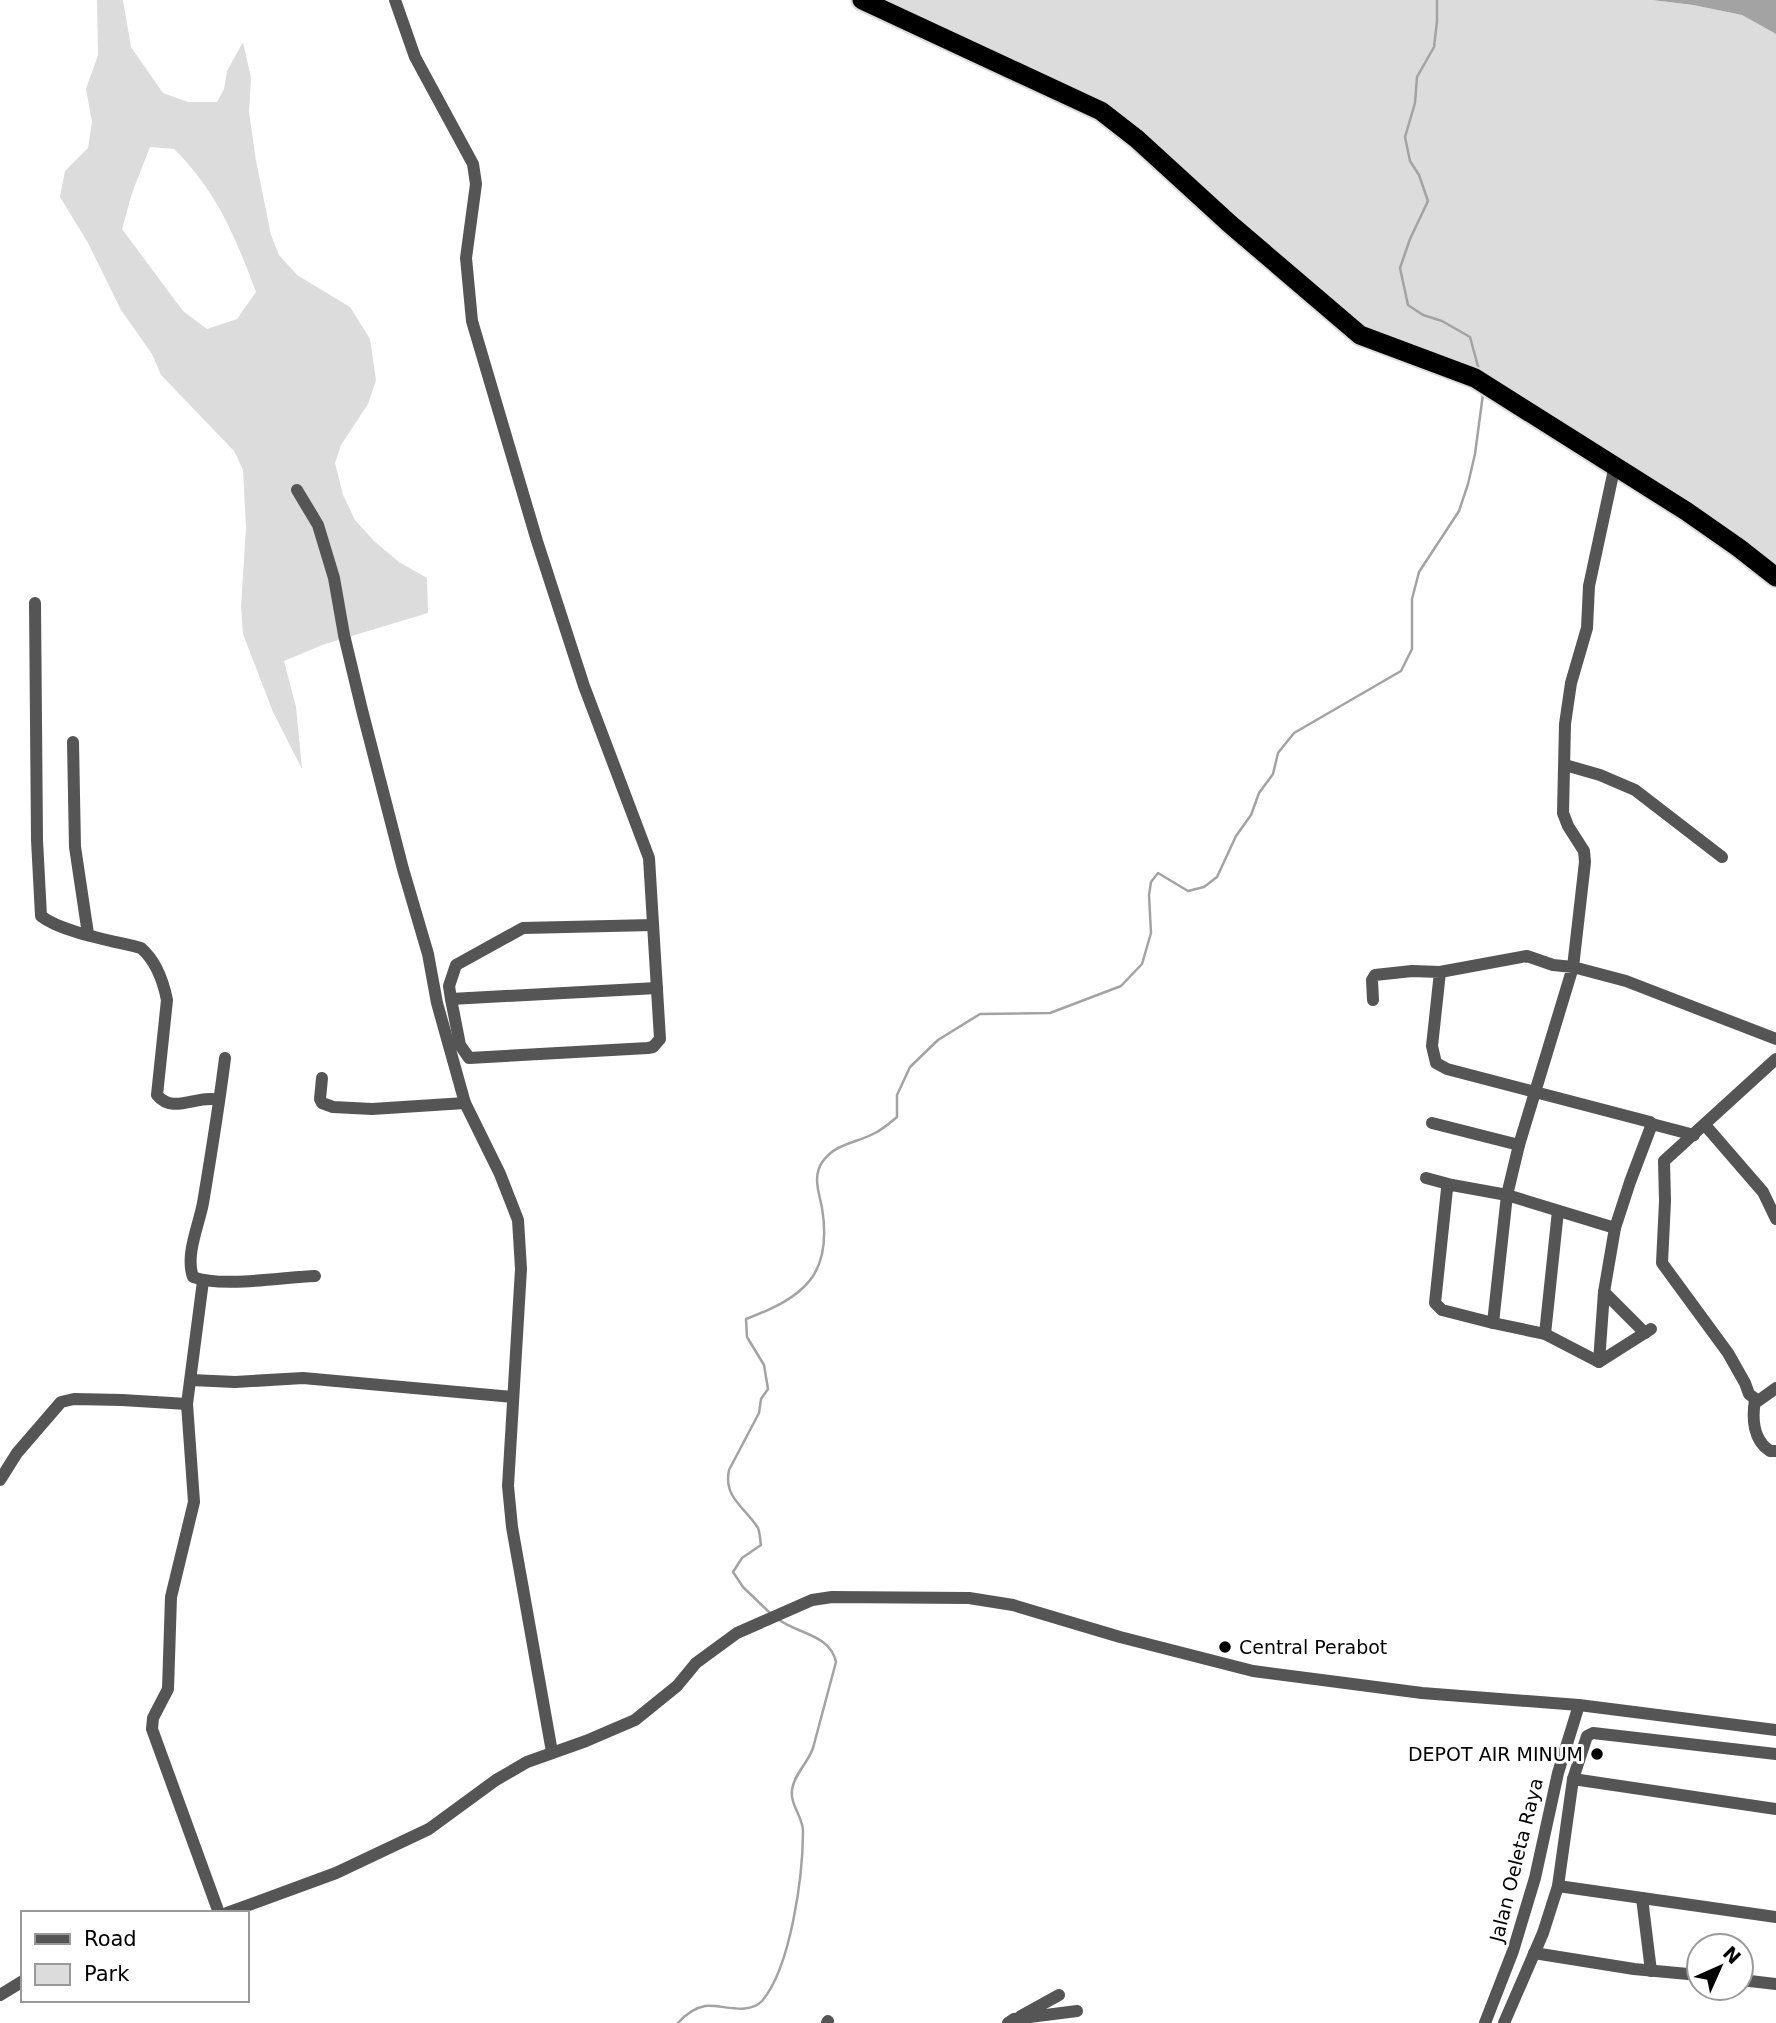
<svg xmlns="http://www.w3.org/2000/svg" width="1776" height="2023" viewBox="0 0 1776 2023" font-family="'DejaVu Sans',sans-serif">
  <rect width="100%" height="100%" fill="#fff"/>
  <g fill="#dcdcdc" fill-rule="evenodd">
    <path d="M 97,0 L 123,0 L 131,47 L 163,93 L 188,102 L 217,102 L 224,89 L 227,71 L 243,42 L 251,78 L 249,112 L 256,161 L 271,235 L 279,255 L 297,275 L 350,307 L 370,339 L 376,380 L 368,404 L 341,445 L 335,463 L 343,495 L 355,520 L 374,541 L 399,562 L 427,578 L 428,613 L 325,644 L 284,661 L 296,707 L 302,769 L 273,712 L 243,634 L 241,607 L 246,527 L 243,470 L 234,451 L 161,375 L 152,354 L 121,310 L 88,243 L 60,197 L 65,171 L 88,148 L 92,122 L 86,89 L 98,55 ZM 150,147 L 174,149 C 216,190 236,238 256,292 L 237,319 L 207,329 L 183,311 L 122,229 L 132,193 Z"/>
    <path d="M 873,0 L 1652,0 L 1693,5 L 1742,15 L 1776,34 L 1776,571 L 1645,478 L 1463,362 L 1371,334 L 1119,116 Z"/>
  </g>
  <path fill="#a3a3a3" d="M 1652,0 L 1776,0 L 1776,34 L 1742,15 L 1693,5 Z"/>
  <g fill="none" stroke-linecap="round" stroke-linejoin="round">
    <g stroke="#a3a3a3" stroke-width="2.5">
      <path d="M 1437,0 L 1437,21 L 1434,47 L 1417,77 L 1415,103 L 1405,137 L 1410,161 L 1419,175 L 1428,201 L 1410,239 L 1400,268 L 1408,305 L 1423,315 L 1442,321 L 1470,337 L 1479,370"/>
      <path d="M 770,1613 L 743,1587 L 733,1572 L 742,1558 L 761,1545 C 760,1540 760,1533 758,1528 C 746,1508 723,1498 729,1470 L 759,1413 L 761,1399 L 768,1389 L 764,1365 L 747,1337 L 746,1319 C 804,1297 833,1275 822,1208 C 819,1192 812,1176 823,1161 C 836,1143 857,1143 875,1133 C 883,1129 890,1123 897,1117 L 897,1095 L 910,1067 L 938,1040 L 980,1014 L 1050,1013 L 1121,986 L 1142,964 L 1151,933 L 1149,895 L 1151,882 L 1158,873 L 1188,891 L 1204,887 L 1217,877 L 1236,836 L 1251,815 L 1259,793 L 1273,774 L 1278,753 L 1294,733 L 1401,671 L 1412,649 L 1412,599 L 1419,572 L 1459,511 L 1468,484 L 1475,454 L 1483,394"/>
      <path d="M 678,2023 C 685,2015 694,2008 705,2006 C 721,2004 748,2016 762,2001 C 791,1967 803,1875 803,1831 C 803,1817 790,1805 792,1790 C 794,1774 808,1763 813,1748 L 836,1662 C 830,1634 797,1634 778,1619"/>
    </g>
    <g stroke="#dbdbdb" stroke-width="23">
      <path id="highway" d="M 862,0 L 1101,111 L 1137,139 L 1230,224 L 1360,335 L 1475,378 L 1686,511 L 1739,548 L 1776,577"/>
    </g>
    <g stroke="#555" stroke-width="12">
      <path d="M 395,0 L 415,57 L 473,164 L 476,184 L 466,258 L 472,321 L 537,541 L 584,686 L 649,858 L 660,1039 L 653,1047 L 648,1048 L 469,1058 L 460,1045 L 451,999"/>
      <path d="M 1615,465 L 1589,586 L 1587,628 L 1571,683 L 1565,724 L 1563,813 L 1568,826 L 1584,851 L 1585,862 L 1573,967 L 1626,981 L 1776,1039"/>
      <path d="M 297,490 L 318,525 L 334,578 L 344,635 L 362,710 L 403,869 L 428,954 L 437,1003 L 465,1103 L 500,1174 L 518,1220 L 521,1269 L 508,1486 L 512,1527 L 552,1752"/>
      <path d="M 35,603 L 37,840 L 41,916 C 61,932 114,941 141,948 C 156,961 163,980 167,1000 L 157,1095 C 173,1115 198,1094 219,1100"/>
      <path d="M 73,742 L 75,847 L 88,934"/>
      <path d="M 1565,765 L 1600,775 L 1635,790 L 1722,857"/>
      <path d="M 653,925 L 523,928 L 456,965 L 449,986 L 451,999 L 657,988"/>
      <path d="M 1373,1000 L 1372,980 L 1375,975 L 1412,971 L 1440,972 L 1527,956 L 1553,965 L 1573,967 L 1519,1145 L 1507,1195 L 1493,1323 L 1442,1310 L 1435,1303 L 1447,1189 L 1452,1185 L 1507,1195 L 1615,1228 L 1630,1182 L 1652,1124 L 1650,1122 L 1447,1069 L 1436,1063 L 1432,1046 L 1440,972"/>
      <path d="M 225,1058 C 219,1106 211,1155 203,1203 C 199,1225 185,1255 193,1277 C 222,1288 282,1277 315,1276"/>
      <path d="M 1776,1059 L 1664,1161 L 1665,1201 L 1662,1263 L 1728,1353 L 1745,1383 L 1749,1394 L 1758,1401 L 1776,1388"/>
      <path d="M 322,1078 L 320,1099 L 322,1103 L 333,1107 L 372,1109 L 465,1103"/>
      <path d="M 1432,1123 L 1519,1145"/>
      <path d="M 1652,1124 L 1694,1135"/>
      <path d="M 1705,1125 L 1763,1192 L 1776,1219"/>
      <path d="M 1426,1178 L 1452,1185"/>
      <path d="M 203,1281 L 187,1404 L 194,1502 L 171,1597 L 168,1689 L 153,1718 L 152,1729 L 219,1913"/>
      <path d="M 1604,1292 L 1645,1333"/>
      <path d="M 1493,1323 L 1545,1334 L 1558,1211"/>
      <path d="M 1545,1334 L 1599,1362 L 1651,1329"/>
      <path d="M 1599,1362 L 1604,1292 L 1615,1228"/>
      <path d="M 191,1380 L 235,1382 L 303,1378 L 513,1397"/>
      <path d="M 1755,1400 C 1752,1418 1753,1440 1770,1451 L 1776,1451"/>
      <path d="M 0,1480 L 17,1453 L 61,1402 L 74,1399 L 122,1400 L 187,1404"/>
      <path d="M 1573,1779 L 1776,1809"/>
      <path d="M 1558,1886 L 1776,1917"/>
      <path d="M 1642,1898 L 1651,1971"/>
      <path d="M 227,1913 L 336,1873 L 429,1829 L 496,1780 L 527,1762 L 586,1741 L 635,1720 L 677,1686 L 696,1663 L 737,1633 L 812,1600 L 832,1597 L 969,1598 L 1013,1605 L 1120,1637 L 1253,1671 L 1422,1693 L 1579,1705 L 1776,1730"/>
      <path d="M 1534,1953 L 1634,1969 L 1699,1975"/>
      <path d="M 1741,1980 L 1776,1984"/>
      <path d="M 0,1995 L 23,1981"/>
      <path d="M 1021,2016 L 1059,1995"/>
      <path d="M 827,2023 L 828,2021"/>
      <path d="M 1008,2023 L 1014,2019 L 1077,2011"/>
      <path d="M 1485,2023 L 1513,1951 L 1535,1878 L 1558,1773 L 1579,1705"/>
      <path d="M 1504,2023 L 1543,1933 L 1558,1886 L 1573,1779 L 1587,1736 L 1593,1733 L 1776,1754"/>
    </g>
    <use href="#highway" stroke="#000" stroke-width="19"/>
  </g>
  <g fill="#000" stroke="#fff" stroke-width="2.5">
    <circle cx="1225" cy="1647" r="7"/>
    <circle cx="1597" cy="1754" r="7"/>
  </g>
  <g text-anchor="middle" stroke-width="6" stroke-linejoin="round" paint-order="stroke">
    <g font-size="19" fill="#000" stroke="#fff" text-anchor="start">
      <text x="1239" y="1654">Central Perabot</text>
      <text x="1583" y="1761" text-anchor="end">DEPOT AIR MINUM</text>
    </g>
    <g font-size="19" fill="#000" stroke="#fff">
      <text transform="translate(1516 1860) rotate(-76)" y="7">Jalan Oeleta Raya</text>
    </g>
  </g>
  <rect x="21" y="1911" width="228" height="91" fill="#ffffff" stroke="#999999" stroke-width="2"/>
  <rect x="35" y="1934" width="35" height="10" fill="#555555" stroke="#999999" stroke-width="2"/>
  <text x="84" y="1946" font-size="21" fill="#000000">Road</text>
  <rect x="35" y="1964" width="35" height="21" fill="#dcdcdc" stroke="#999999" stroke-width="2"/>
  <text x="84" y="1981" font-size="21" fill="#000000">Park</text>
  <g transform="translate(1720 1967) rotate(45)"><circle r="33" fill="#ffffff" stroke="#999999" stroke-width="2"/>
  <path d="M0-5L12 26L0 18L-12 26Z" fill="#000000"/>
  <text y="-10" font-size="19" font-weight="bold" text-anchor="middle" fill="#000000">N</text>
  </g>
</svg>
